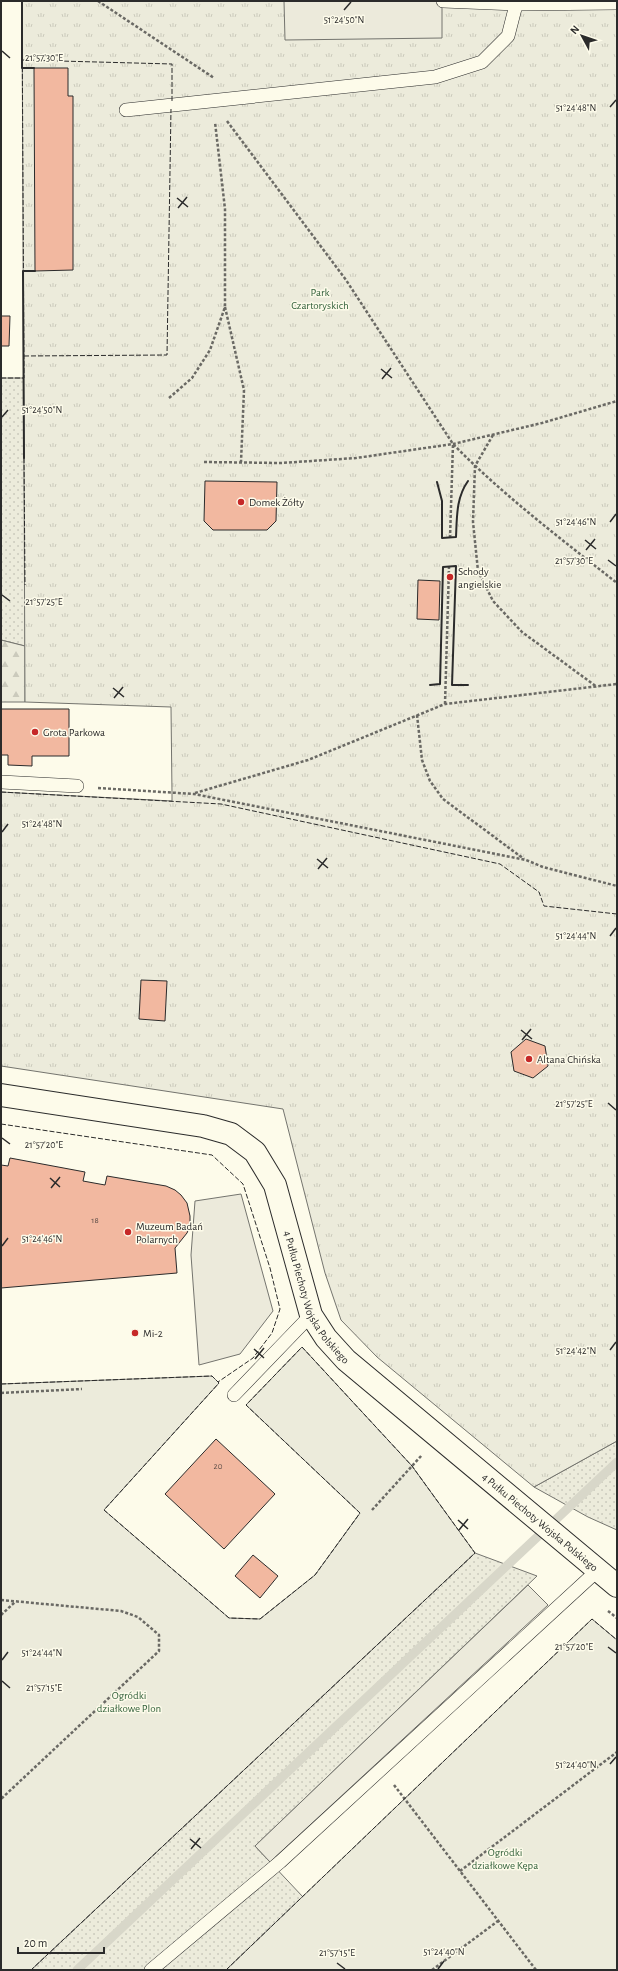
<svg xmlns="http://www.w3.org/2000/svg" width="618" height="1971" viewBox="0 0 618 1971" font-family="'Alegreya Sans',sans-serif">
  <defs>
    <pattern id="grass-dots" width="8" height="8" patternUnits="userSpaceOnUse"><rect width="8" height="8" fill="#ecebdb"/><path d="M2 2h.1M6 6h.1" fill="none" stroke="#cbcabc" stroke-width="1.8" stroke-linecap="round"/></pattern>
    <pattern id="forest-firs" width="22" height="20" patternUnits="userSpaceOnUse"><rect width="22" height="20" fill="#ecebdb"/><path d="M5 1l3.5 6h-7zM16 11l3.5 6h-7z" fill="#cbcabc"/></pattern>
    <pattern id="park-tufts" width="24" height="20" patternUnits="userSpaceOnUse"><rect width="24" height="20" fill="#ecebdb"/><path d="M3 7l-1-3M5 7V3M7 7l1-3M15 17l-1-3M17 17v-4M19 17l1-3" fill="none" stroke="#cbcabc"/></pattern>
  </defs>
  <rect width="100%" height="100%" fill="#fdfbea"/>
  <g fill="url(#grass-dots)" stroke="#74746e">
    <path d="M 1,378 L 24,378 L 25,646 L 1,640 Z"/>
    <path d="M 617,1441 L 617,1530 L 588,1517 L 534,1487 Z"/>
    <path d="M 475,1553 L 537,1576 L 255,1846 L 303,1897 L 226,1970 L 31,1970 Z"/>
  </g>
  <path fill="url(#forest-firs)" stroke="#74746e" d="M 1,640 L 25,646 L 25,702 L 1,702 Z"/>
  <path fill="url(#park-tufts)" stroke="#74746e" d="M 22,1 L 617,1 L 617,1441 L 534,1487 L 377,1357 L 341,1320 L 325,1273 L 283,1109 L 1,1066 L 1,792 L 172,801 L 172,794 L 171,707 L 25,702 Z"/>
  <g fill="#ecebdb" stroke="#74746e">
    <path d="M 302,1347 L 412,1466 L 475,1553 L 31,1970 L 1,1970 L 1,1384 L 212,1376 L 219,1383 L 104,1510 L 229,1618 L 260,1619 L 315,1575 L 360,1513 L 246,1405 Z"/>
    <path d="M 592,1619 L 617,1640 L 617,1970 L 226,1970 Z"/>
  </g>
  <g fill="#eceadb" stroke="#74746e">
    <path d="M 284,1 L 442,1 L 442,38 L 285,40 Z"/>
    <path d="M 241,1194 L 273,1311 L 240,1354 L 199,1365 L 191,1255 L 195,1201 Z"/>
    <path d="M 528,1585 L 548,1605 L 270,1862 L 255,1846 Z"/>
  </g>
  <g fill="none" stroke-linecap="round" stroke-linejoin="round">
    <path stroke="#d8d7c9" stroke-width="9" d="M 77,1970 L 617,1462"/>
  </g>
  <g fill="#f2b8a0" stroke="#2b2b2b">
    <path d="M 34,68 L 68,68 L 68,96 L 73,96 L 73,270 L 35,271 Z"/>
    <path d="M 1,316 L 10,316 L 9,346 L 1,346 Z"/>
    <path d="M 205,481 L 277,482 L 276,521 L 267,530 L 213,530 L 204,521 Z"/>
    <path d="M 418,580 L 440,581 L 439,620 L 417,619 Z"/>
    <path d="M 1,709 L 69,709 L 69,756 L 32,756 L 32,766 L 8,765 L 8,755 L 1,755 Z"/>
    <path d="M 141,980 L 167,981 L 165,1021 L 139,1019 Z"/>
    <path d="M 526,1039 L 545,1046 L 548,1066 L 533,1078 L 514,1071 L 511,1052 Z"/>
    <path d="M 10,1158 L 85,1172 L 83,1181 L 105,1185 L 107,1176 L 166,1186 L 175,1190 L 181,1195 L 187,1203 L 190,1216 L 190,1226 L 187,1233 L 175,1248 L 177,1273 L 1,1288 L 1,1165 L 8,1166 Z"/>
    <path d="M 216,1439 L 275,1494 L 224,1549 L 165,1494 Z"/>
    <path d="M 253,1555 L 278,1576 L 260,1598 L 235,1576 Z"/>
  </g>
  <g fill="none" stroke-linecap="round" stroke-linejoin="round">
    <g stroke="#2b2b2b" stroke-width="14">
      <g id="lane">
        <path d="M 443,1 L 517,4 L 617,3"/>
        <path d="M 126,110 L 435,77 L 482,62 L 508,36 L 517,1"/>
        <path d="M 1,782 L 77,786"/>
        <path d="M 234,1395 L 311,1315"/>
        <path d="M 151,1970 L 280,1862 L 598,1570"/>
      </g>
    </g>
    <g stroke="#2b2b2b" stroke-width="24">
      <g id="street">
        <path id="s1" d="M 1,1095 L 203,1126 L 231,1134 L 255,1152 L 275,1185 L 311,1315 L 326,1338 L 346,1360 L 617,1586"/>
      </g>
    </g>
    <g stroke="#6a6964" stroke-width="2.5" stroke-dasharray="3 2" stroke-linecap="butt">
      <path d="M 98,1 L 214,78"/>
      <path d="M 227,121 L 346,280 L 453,444 C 503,495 561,539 617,583"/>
      <path d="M 225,307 L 244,390 L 241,462"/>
      <path d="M 169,398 L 192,378 L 210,350 L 225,307 L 225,209 L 215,122"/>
      <path d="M 493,435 L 475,466 L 473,522 L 478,571 L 493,601 L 522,632 L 597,687"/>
      <path d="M 204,462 L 281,463 L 356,458 L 453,444 L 542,423 L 617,401"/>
      <path d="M 450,538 L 453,444"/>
      <path d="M 445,704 L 449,567"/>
      <path d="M 417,715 L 422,760 L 430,781 L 443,799 L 524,859"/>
      <path d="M 98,788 L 194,794 L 526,860 L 543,867 L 617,886"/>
      <path d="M 195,793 L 308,760 L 445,704 L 617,684"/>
      <path d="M 1,1393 L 82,1389"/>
      <path d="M 372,1510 L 422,1455"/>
      <path d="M 1,1600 L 121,1611 L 138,1617 L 159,1635 L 159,1651 L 1,1799"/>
      <path d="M 608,1611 L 617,1618"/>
      <path d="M 1,1615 L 15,1602"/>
      <path d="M 394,1785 L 536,1970"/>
      <path d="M 460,1871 L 617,1752"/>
      <path d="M 432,1970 L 498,1921"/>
    </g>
    <use href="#lane" stroke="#fdfbea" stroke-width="13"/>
    <use href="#street" stroke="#fdfbea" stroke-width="22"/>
    <g stroke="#2b2b2b" stroke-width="1" stroke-dasharray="5 2" stroke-linecap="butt">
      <path d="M 22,60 L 172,64 L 172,101"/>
      <path d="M 24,356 L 167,355 L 171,109"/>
      <path d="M 1,378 L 24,378 L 22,1"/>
      <path d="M 24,458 L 25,585"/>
      <path d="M 1,792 L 221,804 L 500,864 L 539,892 L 544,906 L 617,914"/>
      <path d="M 1,1124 L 212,1155 L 243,1184 L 270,1268 L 280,1309 L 272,1333 L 253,1358 L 218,1382"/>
      <path d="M 1,1384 L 212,1376 L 219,1383 L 104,1510 L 229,1618 L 260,1619 L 315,1575 L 360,1513 L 246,1405 L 302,1347 L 412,1466 L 475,1553 L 31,1970"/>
      <path d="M 226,1970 L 592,1619 L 617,1640"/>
    </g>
    <g stroke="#2b2b2b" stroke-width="2">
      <path d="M 22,1 L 22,68 L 34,68"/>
      <path d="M 24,458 L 23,271 L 35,271"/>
      <path d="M 437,482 L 442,501 L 442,538 L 456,537 C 457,517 456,498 468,481"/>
      <path d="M 430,685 L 440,684 L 443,567 L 456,566 L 452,685 L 468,685"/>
    </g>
  </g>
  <path fill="none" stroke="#2b2b2b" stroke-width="1.5" d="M 344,10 L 351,2M 2,51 L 10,58M 610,107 L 616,100M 177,198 L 188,207M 178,208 L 187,197M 381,369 L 392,378M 382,379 L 391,368M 2,417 L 8,410M 610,522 L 616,514M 585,540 L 596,549M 586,550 L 595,539M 608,560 L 616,566M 2,595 L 10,601M 113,688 L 124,697M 114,698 L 123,687M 2,832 L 8,824M 317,859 L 328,868M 318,869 L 327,858M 610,936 L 616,928M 521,1030 L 532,1039M 522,1040 L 531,1029M 608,1103 L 616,1110M 2,1138 L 10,1144M 50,1178 L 60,1187M 51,1188 L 60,1177M 2,1246 L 8,1238M 254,1349 L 264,1358M 610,1350 L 616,1342M 255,1359 L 264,1348M 458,1520 L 468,1529M 459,1530 L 468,1519M 608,1647 L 616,1653M 2,1660 L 8,1652M 2,1681 L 10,1688M 610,1764 L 616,1757M 190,1839 L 201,1848M 191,1849 L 200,1838M 337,1963 L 345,1969M 438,1969 L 444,1961"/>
  <g fill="#c62828" stroke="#fdfbea" stroke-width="1.5">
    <circle cx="241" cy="502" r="4"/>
    <circle cx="450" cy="577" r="4"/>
    <circle cx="35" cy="732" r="4"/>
    <circle cx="529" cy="1059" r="4"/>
    <circle cx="128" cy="1232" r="4"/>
    <circle cx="135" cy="1333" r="4"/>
  </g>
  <g text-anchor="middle" stroke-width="3" stroke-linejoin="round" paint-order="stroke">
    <g font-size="9" fill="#5d4e48">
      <text x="95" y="1223">18</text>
      <text x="218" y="1469">20</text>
    </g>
    <g font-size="11" fill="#34623c" stroke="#fdfbea">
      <text x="320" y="296">Park<tspan x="320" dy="13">Czartoryskich</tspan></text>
      <text x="129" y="1699">Ogródki<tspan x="129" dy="13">działkowe Plon</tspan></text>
      <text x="505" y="1856">Ogródki<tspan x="505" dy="13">działkowe Kępa</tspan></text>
    </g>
    <g font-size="11" fill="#2b2b2b" stroke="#fdfbea" text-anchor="start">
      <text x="249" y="506">Domek Żółty</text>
      <text x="458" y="575">Schody<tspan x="458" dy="13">angielskie</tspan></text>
      <text x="43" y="736">Grota Parkowa</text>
      <text x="537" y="1063">Altana Chińska</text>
      <text x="136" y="1230">Muzeum Badań<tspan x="136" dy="13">Polarnych</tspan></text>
      <text x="143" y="1337">Mi-2</text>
    </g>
    <g font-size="11" fill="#2b2b2b" stroke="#fdfbea">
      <text dy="4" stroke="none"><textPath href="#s1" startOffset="423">4 Pułku Piechoty Wojska Polskiego</textPath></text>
      <text dy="4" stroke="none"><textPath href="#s1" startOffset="747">4 Pułku Piechoty Wojska Polskiego</textPath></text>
    </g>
  </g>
  <g font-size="10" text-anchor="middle" fill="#2b2b2b" stroke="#fdfbea" stroke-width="3" stroke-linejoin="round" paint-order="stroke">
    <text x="344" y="23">51°24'50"N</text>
    <text x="44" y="61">21°57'30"E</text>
    <text x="576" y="111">51°24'48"N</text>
    <text x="42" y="413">51°24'50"N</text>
    <text x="576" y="525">51°24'46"N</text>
    <text x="574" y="564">21°57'30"E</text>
    <text x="44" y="605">21°57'25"E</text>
    <text x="42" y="827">51°24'48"N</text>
    <text x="576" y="939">51°24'44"N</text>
    <text x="574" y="1107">21°57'25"E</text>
    <text x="44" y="1148">21°57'20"E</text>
    <text x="42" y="1242">51°24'46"N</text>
    <text x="576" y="1354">51°24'42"N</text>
    <text x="574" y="1650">21°57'20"E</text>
    <text x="42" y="1656">51°24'44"N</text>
    <text x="44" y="1691">21°57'15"E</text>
    <text x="576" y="1768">51°24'40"N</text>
    <text x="444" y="1955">51°24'40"N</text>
    <text x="337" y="1956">21°57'15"E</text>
  </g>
  <rect width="618" height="1971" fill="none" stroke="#2b2b2b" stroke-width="4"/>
  <g transform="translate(582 36) rotate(310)" stroke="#fdfbea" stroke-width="3" paint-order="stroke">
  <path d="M0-3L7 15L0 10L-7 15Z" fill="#2b2b2b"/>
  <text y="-6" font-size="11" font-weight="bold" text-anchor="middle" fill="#2b2b2b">N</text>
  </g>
  <path d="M18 1947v6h86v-6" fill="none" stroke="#2b2b2b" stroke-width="2"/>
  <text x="24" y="1947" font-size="12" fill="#2b2b2b" stroke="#fdfbea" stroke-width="3" paint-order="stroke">20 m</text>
</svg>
